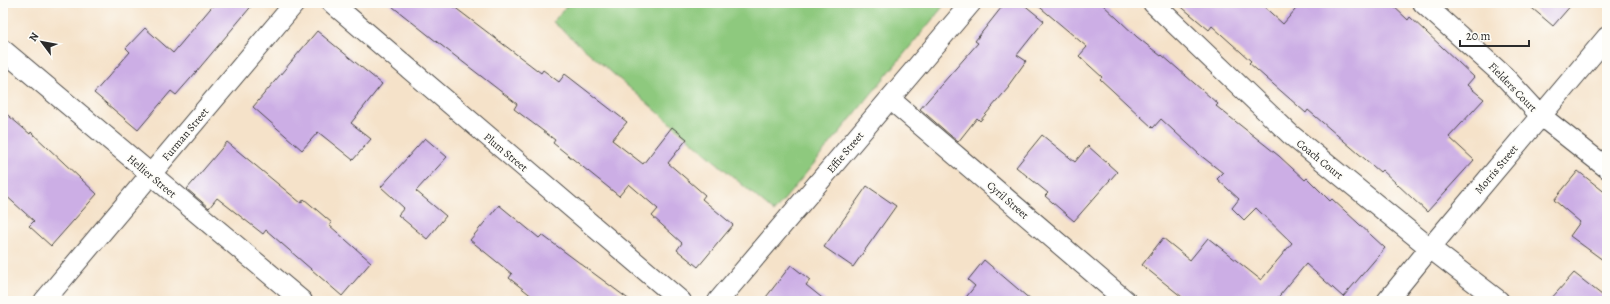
<svg xmlns="http://www.w3.org/2000/svg" width="1610" height="304" viewBox="0 0 1610 304" font-family="Alegreya,serif">
  <rect width="100%" height="100%" fill="#fdfcf7"/>
  <filter id="ink" filterUnits="userSpaceOnUse"><feTurbulence type="fractalNoise" baseFrequency=".025" numOctaves="2"/><feDisplacementMap in="SourceGraphic" scale="8" xChannelSelector="R" yChannelSelector="G"/><feConvolveMatrix kernelMatrix="1 2 1 2 8 2 1 2 1" color-interpolation-filters="sRGB"/></filter>
  <filter id="wash" filterUnits="userSpaceOnUse"><feTurbulence type="fractalNoise" baseFrequency=".012" numOctaves="4" result="noise"/><feDisplacementMap in="SourceGraphic" scale="16" xChannelSelector="R" yChannelSelector="G"/><feGaussianBlur stdDeviation="0.9" result="paint"/><feColorMatrix in="noise" values="0 0 0 0 0 0 0 0 0 0 0 0 0 0 0 0 0 1.4 0 .05"/><feComposite in="paint" operator="in"/></filter>
  <g filter="url(#wash)">
    <rect width="100%" height="100%" fill="#f5e2c9"/>
    <path fill="#8ec97e" stroke="#5c7a54" d="M 569,3 L 946,3 L 774,212 L 553,22 Z"/>
    <g id="blocks">
      <g fill="#ccaee5">
        <path d="M 215,3 L 254,3 L 191,78 L 176,95 L 171,91 L 138,130 L 94,93 L 130,52 L 126,48 L 145,28 L 173,53 Z"/>
        <path d="M 388,3 L 449,3 L 541,73 L 543,70 L 559,82 L 565,74 L 627,122 L 612,140 L 643,164 L 672,127 L 687,139 L 668,163 L 705,195 L 702,199 L 733,225 L 698,267 L 677,250 L 682,243 L 652,216 L 658,209 L 629,184 L 619,196 L 553,143 L 555,140 L 514,109 L 517,104 L 437,42 Z"/>
        <path d="M 1005,3 L 1022,3 L 1044,21 L 1017,55 L 1026,61 L 1008,86 L 1009,87 L 980,121 L 977,118 L 958,142 L 920,109 L 978,43 L 975,41 Z"/>
        <path d="M 1035,3 L 1101,3 L 1137,37 L 1161,56 L 1162,55 L 1218,104 L 1216,106 L 1279,156 L 1305,180 L 1307,178 L 1330,201 L 1332,199 L 1385,248 L 1343,297 L 1306,264 L 1275,301 L 1187,301 L 1142,265 L 1163,238 L 1190,260 L 1208,238 L 1261,280 L 1292,243 L 1256,208 L 1244,220 L 1232,208 L 1239,199 L 1217,179 L 1223,173 L 1200,155 L 1161,119 L 1153,128 L 1100,79 L 1102,77 L 1079,56 L 1087,47 Z"/>
        <path d="M 1177,3 L 1260,3 L 1283,24 L 1301,3 L 1390,3 L 1408,20 L 1410,17 L 1474,77 L 1467,85 L 1484,99 L 1449,137 L 1474,160 L 1427,212 L 1382,170 L 1380,172 L 1308,110 L 1306,113 L 1249,63 L 1251,61 L 1212,26 L 1209,30 Z"/>
        <path d="M 1526,3 L 1573,3 L 1553,26 Z"/>
        <path d="M 317,31 L 382,84 L 351,123 L 371,139 L 353,160 L 318,132 L 302,150 L 253,107 Z"/>
        <path d="M 3,111 L 30,134 L 31,132 L 97,194 L 51,246 L 29,226 L 34,221 L 3,193 Z"/>
        <path d="M 1042,135 L 1075,162 L 1088,146 L 1117,172 L 1074,221 L 1045,196 L 1048,193 L 1016,167 Z"/>
        <path d="M 425,138 L 447,157 L 416,191 L 446,216 L 427,239 L 398,215 L 404,208 L 381,187 Z"/>
        <path d="M 227,142 L 301,203 L 304,199 L 332,223 L 329,225 L 371,262 L 342,296 L 266,230 L 263,234 L 217,198 L 209,208 L 187,189 Z"/>
        <path d="M 1578,171 L 1607,194 L 1607,263 L 1570,236 L 1580,222 L 1554,200 Z"/>
        <path d="M 867,186 L 896,206 L 853,267 L 824,247 Z"/>
        <path d="M 499,205 L 539,238 L 542,235 L 631,301 L 538,301 L 509,278 L 512,274 L 470,240 Z"/>
        <path d="M 984,260 L 1032,301 L 963,301 L 975,286 L 968,280 Z"/>
        <path d="M 791,265 L 810,280 L 806,285 L 826,301 L 763,301 Z"/>
        <path d="M 1574,273 L 1607,299 L 1607,301 L 1549,301 Z"/>
      </g>
    </g>
  </g>
  <g filter="url(#ink)">
    <use href="#blocks" fill-opacity="0" stroke="#494643" stroke-width="1"/>
    <g fill="none" stroke-linecap="round" stroke-linejoin="round">
      <g stroke="#494643" stroke-width="22">
        <g id="street">
          <path d="M 332,3 L 681,301"/>
          <path d="M 1153,3 L 1291,135 L 1430,248 L 1499,301"/>
          <path d="M 1423,3 L 1504,76 L 1541,116 L 1607,168"/>
          <path d="M 3,50 L 302,301"/>
          <path d="M 890,99 L 1126,301"/>
          <path d="M 44,301 L 295,3"/>
          <path d="M 718,301 L 971,3"/>
          <path d="M 1387,301 L 1430,248 L 1607,37"/>
        </g>
      </g>
      <use href="#street" stroke="#fff" stroke-width="20"/>
    </g>
  </g>
  <g text-anchor="middle" stroke-width="3.5" stroke-linejoin="round" paint-order="stroke">
    <g font-size="11" fill="#2b2b2b" stroke="#fdfcf7">
      <text transform="translate(1513 87) rotate(46)" y="4">Fielders Court</text>
      <text transform="translate(185 134) rotate(-50)" y="4">Furman Street</text>
      <text transform="translate(506 152) rotate(40)" y="4">Plum Street</text>
      <text transform="translate(845 152) rotate(-50)" y="4">Effie Street</text>
      <text transform="translate(1320 159) rotate(39)" y="4">Coach Court</text>
      <text transform="translate(1496 169) rotate(-50)" y="4">Morris Street</text>
      <text transform="translate(152 176) rotate(40)" y="4">Hellier Street</text>
      <text transform="translate(1008 200) rotate(41)" y="4">Cyril Street</text>
    </g>
  </g>
  <rect width="1610" height="304" fill="none" stroke="#fdfcf7" stroke-width="16"/>
  <g transform="translate(42 42) rotate(302)" stroke="#fdfcf7" stroke-width="3" paint-order="stroke">
  <path d="M0-3L7 15L0 10L-7 15Z" fill="#2b2b2b"/>
  <text y="-6" font-size="11" font-weight="bold" text-anchor="middle" fill="#2b2b2b">N</text>
  </g>
  <path d="M1460 40v6h69v-6" fill="none" stroke="#2b2b2b" stroke-width="2"/>
  <text x="1466" y="40" font-size="12" fill="#2b2b2b" stroke="#fdfcf7" stroke-width="3" paint-order="stroke">20 m</text>
</svg>
